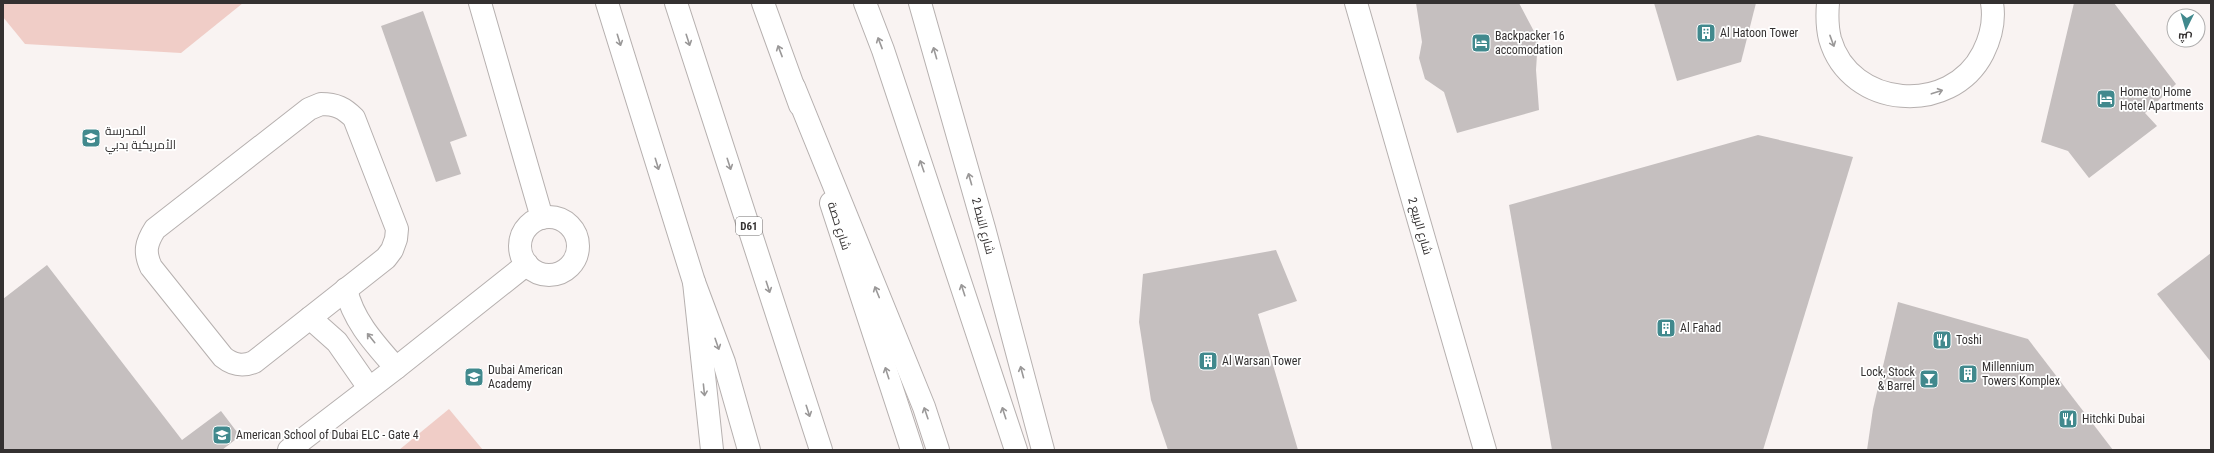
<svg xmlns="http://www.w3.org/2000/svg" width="2214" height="453" viewBox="0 0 2214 453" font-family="'Roboto Condensed',Cairo,sans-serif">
  <rect width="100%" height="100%" fill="#f9f3f2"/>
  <g fill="#f0cdc7">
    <path d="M 3,3 L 243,3 L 181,53 L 25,44 L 3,17 Z"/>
    <path d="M 449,409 L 483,450 L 399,450 Z"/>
  </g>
  <g fill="#c5bfbf">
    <path d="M 1416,3 L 1519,3 L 1538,39 L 1536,70 L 1539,110 L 1457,133 L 1444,92 L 1425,79 L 1419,58 L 1422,42 Z"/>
    <path d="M 1654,3 L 1756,3 L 1741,62 L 1677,81 Z"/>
    <path d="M 2074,3 L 2114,3 L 2176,84 L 2145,113 L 2157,126 L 2089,178 L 2068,151 L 2041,142 Z"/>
    <path d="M 423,11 L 467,136 L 450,142 L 461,174 L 436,182 L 381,26 Z"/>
    <path d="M 1758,135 L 1853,157 L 1763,450 L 1552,450 L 1509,205 Z"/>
    <path d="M 1276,250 L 1297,301 L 1258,314 L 1298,450 L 1168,450 L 1151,400 L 1139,322 L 1143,274 Z"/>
    <path d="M 2211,253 L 2211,362 L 2157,294 Z"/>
    <path d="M 47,265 L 182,440 L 221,411 L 240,436 L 222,450 L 3,450 L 3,299 Z"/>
    <path d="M 1898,302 L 2028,339 L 2113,450 L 1867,450 L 1873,409 Z"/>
  </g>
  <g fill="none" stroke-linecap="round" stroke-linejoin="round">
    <g stroke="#b6b0af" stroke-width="24">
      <g id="minor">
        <path d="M 480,3 L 542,218"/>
        <path d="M 920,3 L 984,228 L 1043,450"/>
        <path d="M 1356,3 L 1485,450"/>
        <path d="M 1828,3 C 1827,15 1827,27 1830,39 C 1850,109 1951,116 1983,53 C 1991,37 1995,21 1992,3"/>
        <path d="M 321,104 C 336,104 344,108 354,118 L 397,229 L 396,239 L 392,250 L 386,258 L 254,362 C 242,367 233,365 223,357 L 151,267 C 144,252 146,243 155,229 L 309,109 Z"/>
        <circle cx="549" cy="246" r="29"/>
        <path d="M 346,289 C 353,321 375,344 396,368"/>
        <path d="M 310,318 L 337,342 L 369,388"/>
        <path d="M 289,450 L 396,368 L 527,264"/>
      </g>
    </g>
    <g stroke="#b6b0af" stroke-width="24">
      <g id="major">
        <path d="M 607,3 L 694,282 L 712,450"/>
        <path d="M 676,3 L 821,450"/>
        <path d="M 763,3 L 800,105"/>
        <path d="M 865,3 L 883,50 L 1016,450"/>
        <path d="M 831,203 L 912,450"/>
      </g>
    </g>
    <g stroke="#b6b0af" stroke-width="24">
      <g id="highway">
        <path d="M 794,87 L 924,407 L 938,450"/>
        <path d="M 694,282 L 724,362 L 749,450"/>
      </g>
    </g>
    <use href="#minor" stroke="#fff" stroke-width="22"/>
    <use href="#major" stroke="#fff" stroke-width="22"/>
    <use href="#highway" stroke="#fff" stroke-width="22"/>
  </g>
  <defs><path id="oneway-shaft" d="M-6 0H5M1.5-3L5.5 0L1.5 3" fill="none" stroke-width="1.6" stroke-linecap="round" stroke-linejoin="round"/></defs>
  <g stroke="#9a9898">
    <use href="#oneway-shaft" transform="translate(619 40) rotate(73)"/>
    <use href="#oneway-shaft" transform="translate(688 40) rotate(72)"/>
    <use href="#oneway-shaft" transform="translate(1832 41) rotate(70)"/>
    <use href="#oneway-shaft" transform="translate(880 43) rotate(-111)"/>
    <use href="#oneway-shaft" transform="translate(780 51) rotate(-111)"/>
    <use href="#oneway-shaft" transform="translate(935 53) rotate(-106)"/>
    <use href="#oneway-shaft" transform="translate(1937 92) rotate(-18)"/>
    <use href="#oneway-shaft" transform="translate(657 164) rotate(73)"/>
    <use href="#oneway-shaft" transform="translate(729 164) rotate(72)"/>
    <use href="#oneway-shaft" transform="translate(922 166) rotate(-109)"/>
    <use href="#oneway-shaft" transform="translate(970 179) rotate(-106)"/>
    <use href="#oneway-shaft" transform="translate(768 287) rotate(72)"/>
    <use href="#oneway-shaft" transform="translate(963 290) rotate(-108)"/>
    <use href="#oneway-shaft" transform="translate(877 292) rotate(-112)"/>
    <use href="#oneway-shaft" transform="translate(371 338) rotate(-129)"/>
    <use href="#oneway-shaft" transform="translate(717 344) rotate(71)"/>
    <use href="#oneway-shaft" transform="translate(1022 372) rotate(-105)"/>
    <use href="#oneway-shaft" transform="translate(887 373) rotate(-108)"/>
    <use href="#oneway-shaft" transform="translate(704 390) rotate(84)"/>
    <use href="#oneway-shaft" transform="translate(808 411) rotate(72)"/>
    <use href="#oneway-shaft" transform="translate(926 413) rotate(-109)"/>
    <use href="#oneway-shaft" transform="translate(1004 413) rotate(-108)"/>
  </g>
  <defs>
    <g id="building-square" transform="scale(1)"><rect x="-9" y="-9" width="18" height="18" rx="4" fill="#41898d" stroke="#fff"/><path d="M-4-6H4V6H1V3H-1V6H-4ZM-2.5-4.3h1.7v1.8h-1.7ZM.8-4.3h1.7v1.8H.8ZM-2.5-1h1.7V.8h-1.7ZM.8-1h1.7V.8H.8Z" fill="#fff"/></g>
    <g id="hotel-square" transform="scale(1)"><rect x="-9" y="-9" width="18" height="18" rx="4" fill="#41898d" stroke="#fff"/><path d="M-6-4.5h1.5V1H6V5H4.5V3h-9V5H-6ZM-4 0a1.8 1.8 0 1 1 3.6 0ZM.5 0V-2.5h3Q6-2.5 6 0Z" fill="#fff"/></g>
    <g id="school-square" transform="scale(1)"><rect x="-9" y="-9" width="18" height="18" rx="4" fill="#41898d" stroke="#fff"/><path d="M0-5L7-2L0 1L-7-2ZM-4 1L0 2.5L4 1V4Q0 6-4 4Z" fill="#fff"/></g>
    <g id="restaurant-square" transform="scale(1)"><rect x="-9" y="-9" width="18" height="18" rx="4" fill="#41898d" stroke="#fff"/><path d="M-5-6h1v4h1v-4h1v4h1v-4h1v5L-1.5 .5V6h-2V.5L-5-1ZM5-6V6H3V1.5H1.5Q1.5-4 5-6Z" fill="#fff"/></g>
    <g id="bar-square" transform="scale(1)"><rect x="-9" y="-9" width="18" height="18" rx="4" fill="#41898d" stroke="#fff"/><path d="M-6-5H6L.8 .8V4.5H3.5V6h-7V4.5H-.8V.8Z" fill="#fff"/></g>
  </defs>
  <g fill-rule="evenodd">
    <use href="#building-square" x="1706" y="33"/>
    <use href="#hotel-square" x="1481" y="43"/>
    <use href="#hotel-square" x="2106" y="99"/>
    <use href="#school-square" x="91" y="138"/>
    <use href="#building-square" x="1666" y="328"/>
    <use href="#restaurant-square" x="1942" y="340"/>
    <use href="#building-square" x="1208" y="361"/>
    <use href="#building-square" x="1968" y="374"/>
    <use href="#school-square" x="474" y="377"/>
    <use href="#bar-square" x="1929" y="379"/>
    <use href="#restaurant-square" x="2068" y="419"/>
    <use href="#school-square" x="222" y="435"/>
  </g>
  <g text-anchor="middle" stroke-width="3.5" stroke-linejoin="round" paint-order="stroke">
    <rect fill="#fff" stroke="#716f6f" stroke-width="1" x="736" y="217" width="26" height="18" rx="3"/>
    <g font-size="11" font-weight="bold" fill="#343131">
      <text x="749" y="230">D61</text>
    </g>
    <g font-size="12" fill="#343131" stroke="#fff" text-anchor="start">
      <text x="1720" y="37">Al Hatoon Tower</text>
      <text x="1495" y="40">Backpacker 16<tspan x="1495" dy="14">accomodation</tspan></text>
      <text x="2120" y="96">Home to Home<tspan x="2120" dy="14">Hotel Apartments</tspan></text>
      <text x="105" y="135">المدرسة<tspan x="105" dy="14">الأمريكية بدبي</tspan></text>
      <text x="1680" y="332">Al Fahad</text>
      <text x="1956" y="344">Toshi</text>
      <text x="1222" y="365">Al Warsan Tower</text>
      <text x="1982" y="371">Millennium<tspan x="1982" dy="14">Towers Komplex</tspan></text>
      <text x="488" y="374">Dubai American<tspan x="488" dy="14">Academy</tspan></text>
      <text x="1915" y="376" text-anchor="end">Lock, Stock<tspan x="1915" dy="14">&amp; Barrel</tspan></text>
      <text x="2082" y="423">Hitchki Dubai</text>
      <text x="236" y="439">American School of Dubai ELC - Gate 4</text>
    </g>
    <g font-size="12" fill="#343131" stroke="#fff">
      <text transform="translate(839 226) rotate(72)" y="4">شارع حصة</text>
      <text transform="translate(983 226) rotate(75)" y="4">شارع النبط 2</text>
      <text transform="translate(1420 226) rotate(74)" y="4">شارع الربيع 2</text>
    </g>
  </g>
  <rect width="2214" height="453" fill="none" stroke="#343131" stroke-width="8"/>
  <g transform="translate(2186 28) rotate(185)"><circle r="19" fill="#ffffff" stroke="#aeadad"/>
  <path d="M0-3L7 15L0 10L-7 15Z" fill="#41898d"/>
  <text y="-6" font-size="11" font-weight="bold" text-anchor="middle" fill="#343131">ش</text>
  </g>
</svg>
